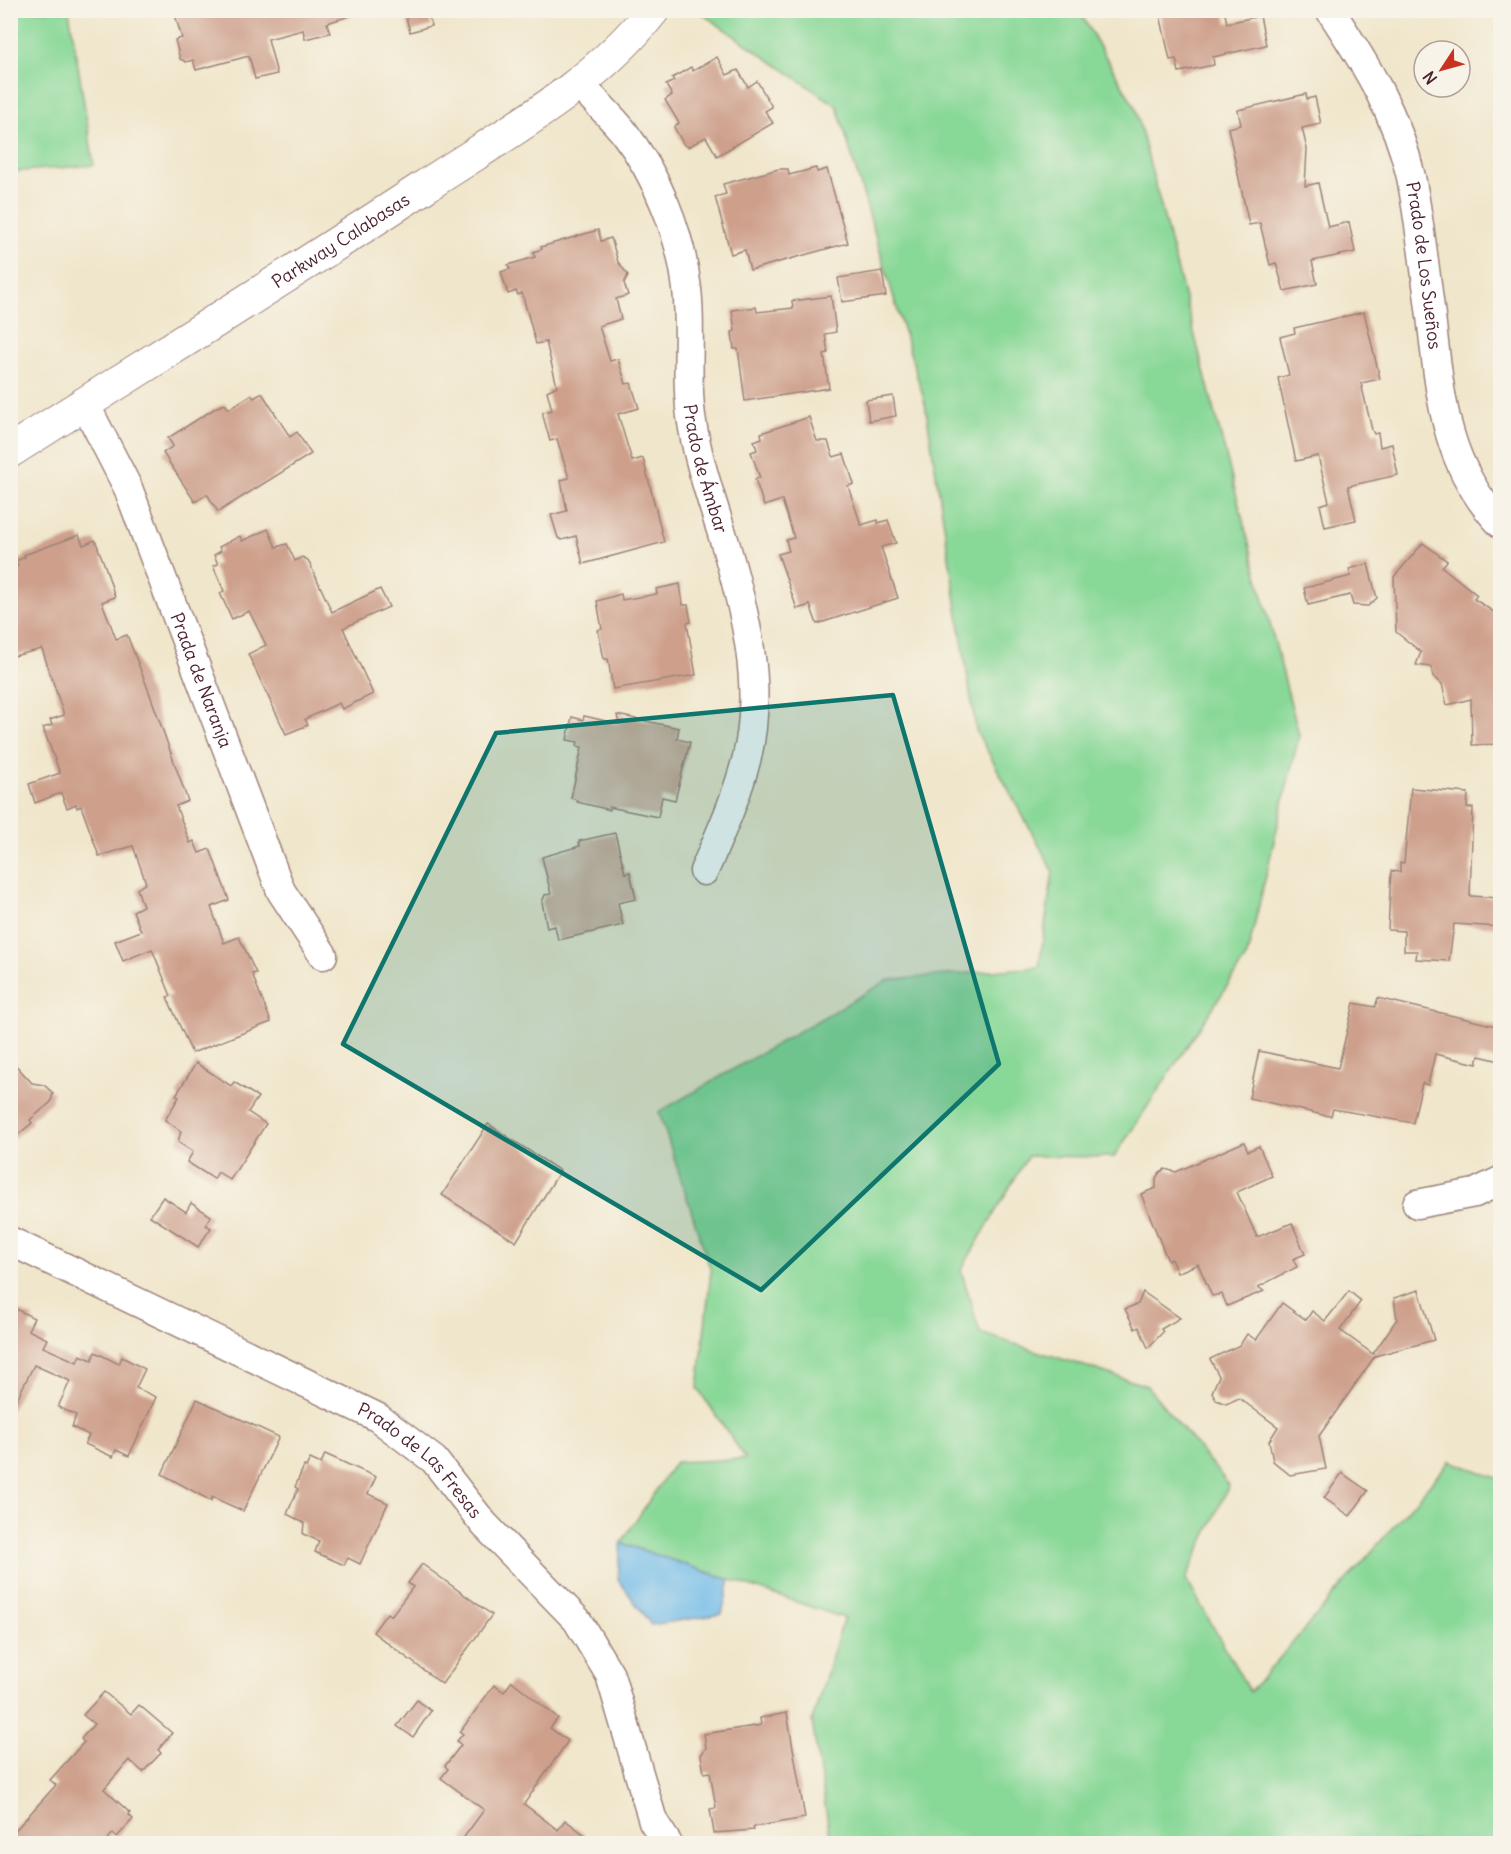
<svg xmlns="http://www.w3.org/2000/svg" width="1511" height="1854" viewBox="0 0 1511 1854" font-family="Delius,sans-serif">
  <rect width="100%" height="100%" fill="#f7f3e8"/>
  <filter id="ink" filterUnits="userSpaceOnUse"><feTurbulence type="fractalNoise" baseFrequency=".0167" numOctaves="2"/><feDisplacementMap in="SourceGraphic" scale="12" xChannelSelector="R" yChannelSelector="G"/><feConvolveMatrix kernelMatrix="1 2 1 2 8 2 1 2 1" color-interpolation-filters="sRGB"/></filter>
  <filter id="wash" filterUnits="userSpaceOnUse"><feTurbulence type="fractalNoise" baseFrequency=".008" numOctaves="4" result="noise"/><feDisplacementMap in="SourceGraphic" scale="24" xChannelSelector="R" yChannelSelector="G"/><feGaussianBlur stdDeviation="1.35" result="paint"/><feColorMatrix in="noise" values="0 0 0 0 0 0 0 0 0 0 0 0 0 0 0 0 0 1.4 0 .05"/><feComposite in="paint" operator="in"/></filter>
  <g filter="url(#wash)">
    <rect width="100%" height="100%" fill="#f0e6cb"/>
    <g fill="#88d897" stroke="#697c61" stroke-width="1.5">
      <path d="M 11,10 L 69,11 L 94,165 L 11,172 Z"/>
      <path d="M 698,11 L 1079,11 L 1135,107 L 1299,735 L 1247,956 L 1114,1157 L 1028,1156 L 961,1270 L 980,1333 L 1147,1386 L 1229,1485 L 1186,1579 L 1250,1692 L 1450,1461 L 1500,1479 L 1500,1843 L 831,1843 L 812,1721 L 844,1618 L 621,1543 L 675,1462 L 746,1459 L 698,1389 L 711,1271 L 659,1112 L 888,980 L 1039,967 L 1053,871 L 976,730 L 925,403 L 837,106 Z"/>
    </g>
    <path fill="#70bbe9" stroke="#5d6d8a" stroke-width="1.5" d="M 621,1543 L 730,1580 L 722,1614 L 651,1625 L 618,1579 Z"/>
    <g id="blocks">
      <g fill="#cea08c">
        <path d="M 191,10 L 231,10 L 233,16 L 254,10 L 350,10 L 350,16 L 327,23 L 330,33 L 305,39 L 303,30 L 268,39 L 277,74 L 255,79 L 249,56 L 196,70 L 193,60 L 186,62 L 180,59 L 175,40 L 182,38 L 175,15 Z"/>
        <path d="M 404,10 L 428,10 L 431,26 L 410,32 Z"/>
        <path d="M 1159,10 L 1224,10 L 1227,23 L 1260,16 L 1266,45 L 1213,57 L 1214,65 L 1179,72 L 1176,59 L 1170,60 Z"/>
        <path d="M 717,57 L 727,75 L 738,70 L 748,87 L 757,81 L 772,107 L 765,111 L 773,123 L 717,156 L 706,137 L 688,147 L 684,145 L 674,127 L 679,123 L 665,100 L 672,95 L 666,85 L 674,81 L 672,78 L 691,67 L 693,71 Z"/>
        <path d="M 1306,94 L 1307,99 L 1315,97 L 1321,124 L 1302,128 L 1307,149 L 1305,186 L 1318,183 L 1328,227 L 1349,222 L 1355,252 L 1312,261 L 1317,284 L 1284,291 L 1276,263 L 1270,265 L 1260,223 L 1249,225 L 1228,128 L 1241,125 L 1238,110 Z"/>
        <path d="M 816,168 L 817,172 L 827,169 L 848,243 L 750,270 L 745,250 L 731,254 L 715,197 L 726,194 L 723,184 L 779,169 L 788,169 L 789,175 Z"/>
        <path d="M 598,230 L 601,241 L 611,238 L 618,262 L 628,275 L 624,283 L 628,295 L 616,299 L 621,319 L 599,326 L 610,361 L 618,359 L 626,384 L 631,383 L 639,408 L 618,414 L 632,461 L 643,458 L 664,542 L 583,564 L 576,536 L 562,540 L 558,538 L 551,515 L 567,511 L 561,480 L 569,478 L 557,439 L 550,441 L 543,416 L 543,412 L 552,410 L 547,391 L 557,386 L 546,342 L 536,344 L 522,293 L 518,295 L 516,291 L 508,294 L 501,272 L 510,269 L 508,265 L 535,257 L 533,252 L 542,249 L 541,247 Z"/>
        <path d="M 882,271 L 886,296 L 842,302 L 838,278 Z"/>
        <path d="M 831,296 L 836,332 L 825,334 L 828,353 L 824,354 L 829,388 L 745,401 L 738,349 L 734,349 L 732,332 L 735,331 L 732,310 L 756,307 L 757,312 L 793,308 L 792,301 Z"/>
        <path d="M 1364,312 L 1380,379 L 1361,383 L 1372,430 L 1374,434 L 1378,433 L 1380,447 L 1392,444 L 1398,475 L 1348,486 L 1356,520 L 1325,527 L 1320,505 L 1329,502 L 1318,456 L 1296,461 L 1278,378 L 1289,375 L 1280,337 L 1295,333 L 1294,328 Z"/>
        <path d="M 262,393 L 290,437 L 297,432 L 311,454 L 218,512 L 207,494 L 195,502 L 163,453 L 173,446 L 168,438 L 217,407 L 225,404 L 229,409 L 251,395 L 254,398 Z"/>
        <path d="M 893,396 L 896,416 L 869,421 L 866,400 Z"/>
        <path d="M 809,417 L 817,441 L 828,441 L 833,457 L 844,454 L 854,484 L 848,486 L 861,525 L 878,520 L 878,523 L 888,520 L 896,543 L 881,547 L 898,598 L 817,624 L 810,605 L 797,609 L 778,554 L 789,551 L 786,540 L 794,538 L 782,500 L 764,506 L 755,479 L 760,478 L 751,452 L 757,450 L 754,441 L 762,438 L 761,433 Z"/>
        <path d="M 268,529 L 276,547 L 287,544 L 295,561 L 302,557 L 308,560 L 332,612 L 380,589 L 389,607 L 343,628 L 373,694 L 342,709 L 339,703 L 305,719 L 308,725 L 286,734 L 248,654 L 266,645 L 249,611 L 232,619 L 220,593 L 224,591 L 213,566 L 218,564 L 214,555 L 221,551 L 219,547 L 240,536 L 242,541 Z"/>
        <path d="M 79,535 L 83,545 L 95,540 L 105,566 L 115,597 L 102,602 L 116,639 L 127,635 L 148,689 L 188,801 L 176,806 L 190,843 L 194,841 L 199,853 L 210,849 L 225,889 L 229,900 L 211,907 L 224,943 L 239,937 L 256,973 L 252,974 L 271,1022 L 192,1053 L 167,997 L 171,996 L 152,949 L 123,961 L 115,941 L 141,931 L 133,911 L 143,906 L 137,889 L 146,883 L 133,846 L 99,856 L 81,806 L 77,808 L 76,804 L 67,808 L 61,793 L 35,803 L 29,784 L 60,773 L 43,728 L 52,725 L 50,720 L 64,715 L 42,649 L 10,657 L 10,625 L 19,623 L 10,602 L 10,569 L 18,566 L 16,561 L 25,557 L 24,555 Z"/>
        <path d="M 1423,543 L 1447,561 L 1442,567 L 1477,595 L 1474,599 L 1500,616 L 1500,744 L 1472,745 L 1471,699 L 1447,705 L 1442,684 L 1433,676 L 1431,667 L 1416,665 L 1421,652 L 1396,632 L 1394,577 Z"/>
        <path d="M 1368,564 L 1377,598 L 1368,606 L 1353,605 L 1350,595 L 1308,605 L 1304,588 L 1351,576 L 1349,569 Z"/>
        <path d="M 680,584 L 683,605 L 688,605 L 691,622 L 687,623 L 696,675 L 613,689 L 608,659 L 604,659 L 598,630 L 602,629 L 597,601 L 621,594 L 622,600 L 657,594 L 656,589 Z"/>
        <path d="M 617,715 L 679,728 L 677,739 L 690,742 L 675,800 L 662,797 L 658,817 L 609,807 L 610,810 L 577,802 L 577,800 L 571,798 L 582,747 L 577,746 L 578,742 L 567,740 L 572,717 L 583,720 L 584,716 L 619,724 Z"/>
        <path d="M 1411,788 L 1468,793 L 1467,808 L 1473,808 L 1470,896 L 1500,898 L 1500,927 L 1454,924 L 1449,961 L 1416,959 L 1417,951 L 1404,951 L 1404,931 L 1388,930 L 1391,871 L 1400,872 L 1400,863 L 1404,863 Z"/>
        <path d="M 615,833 L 625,873 L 630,872 L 636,899 L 618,903 L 623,925 L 558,940 L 555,926 L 547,928 L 542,902 L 545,895 L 551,894 L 542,857 L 580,846 L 579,841 Z"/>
        <path d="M 1378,998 L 1500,1027 L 1500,1061 L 1479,1056 L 1477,1064 L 1435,1054 L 1428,1085 L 1422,1083 L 1413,1123 L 1333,1109 L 1331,1116 L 1323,1115 L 1249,1098 L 1259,1051 L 1338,1068 L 1354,1003 L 1375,1007 Z"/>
        <path d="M 10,1059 L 32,1083 L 44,1085 L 53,1093 L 51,1102 L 30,1120 L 32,1123 L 10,1141 Z"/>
        <path d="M 196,1063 L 231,1086 L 234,1082 L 258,1097 L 248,1112 L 266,1124 L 230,1180 L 218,1172 L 214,1179 L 187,1162 L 193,1152 L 178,1142 L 181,1131 L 165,1120 L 179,1097 L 176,1095 Z"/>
        <path d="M 488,1124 L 560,1171 L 516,1242 L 442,1195 Z"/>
        <path d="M 1244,1142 L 1248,1151 L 1259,1146 L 1272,1176 L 1237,1192 L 1257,1237 L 1292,1223 L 1305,1254 L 1293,1259 L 1297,1267 L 1258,1287 L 1264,1291 L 1227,1306 L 1222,1294 L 1212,1296 L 1198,1264 L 1177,1273 L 1171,1259 L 1168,1261 L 1141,1194 L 1156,1188 L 1156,1178 L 1160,1172 L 1165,1169 L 1176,1172 Z"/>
        <path d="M 163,1197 L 186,1212 L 191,1203 L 211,1216 L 206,1225 L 211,1228 L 198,1247 L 150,1216 Z"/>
        <path d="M 1419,1290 L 1434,1340 L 1375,1356 L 1319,1436 L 1326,1469 L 1290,1475 L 1273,1461 L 1269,1441 L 1278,1427 L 1239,1398 L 1226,1404 L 1216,1400 L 1212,1392 L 1219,1376 L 1210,1359 L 1240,1345 L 1247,1334 L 1256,1340 L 1282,1303 L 1306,1320 L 1312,1311 L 1325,1321 L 1349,1291 L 1361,1301 L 1340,1330 L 1373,1354 L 1397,1319 L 1394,1298 Z"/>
        <path d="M 1143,1292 L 1180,1318 L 1161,1329 L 1163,1332 L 1148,1348 L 1139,1327 L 1135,1329 L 1125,1309 L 1138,1304 Z"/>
        <path d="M 10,1306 L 34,1318 L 28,1330 L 47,1339 L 43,1347 L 77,1362 L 80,1355 L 92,1360 L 95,1352 L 119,1364 L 122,1357 L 145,1369 L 136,1388 L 156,1397 L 129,1456 L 116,1450 L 113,1457 L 85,1444 L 89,1435 L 72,1427 L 76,1415 L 58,1407 L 70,1381 L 34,1365 L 10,1413 Z"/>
        <path d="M 197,1399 L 279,1437 L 243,1511 L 212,1497 L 211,1501 L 162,1474 Z"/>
        <path d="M 325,1454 L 376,1477 L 368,1494 L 388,1503 L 360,1564 L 348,1558 L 344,1565 L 315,1552 L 319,1541 L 303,1534 L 304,1523 L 287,1514 L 298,1489 L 295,1487 L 304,1466 L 306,1467 L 310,1459 L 321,1464 Z"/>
        <path d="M 1342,1473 L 1368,1491 L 1350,1516 L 1324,1498 Z"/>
        <path d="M 422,1564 L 492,1615 L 442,1684 L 373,1632 L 387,1613 L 391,1616 L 413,1587 L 408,1583 Z"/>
        <path d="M 512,1681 L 558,1718 L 550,1728 L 568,1741 L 524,1804 L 558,1830 L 565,1820 L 597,1844 L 459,1844 L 484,1810 L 441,1778 L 448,1769 L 445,1766 L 461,1745 L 457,1741 L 463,1734 L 460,1732 L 494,1685 L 504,1692 Z"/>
        <path d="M 104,1692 L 131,1714 L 139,1705 L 172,1733 L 158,1750 L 161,1753 L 143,1772 L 129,1760 L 104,1789 L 130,1813 L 129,1815 L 133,1819 L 117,1837 L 113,1833 L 104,1844 L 10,1844 L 10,1836 L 56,1785 L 50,1780 L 84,1742 L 81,1739 L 94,1724 L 83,1715 Z"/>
        <path d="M 417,1700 L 431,1711 L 413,1737 L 397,1726 Z"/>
        <path d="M 787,1713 L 805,1818 L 753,1827 L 754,1830 L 714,1833 L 710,1809 L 716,1808 L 710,1772 L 704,1773 L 701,1755 L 706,1748 L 704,1734 L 761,1725 L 760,1718 Z"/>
      </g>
    </g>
  </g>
  <g filter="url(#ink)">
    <use href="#blocks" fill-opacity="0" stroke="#9d827b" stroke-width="1.5"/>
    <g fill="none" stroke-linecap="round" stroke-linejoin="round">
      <g stroke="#9d827b" stroke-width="31">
        <g id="minor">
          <path id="s1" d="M 1330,10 C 1365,63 1397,114 1411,177 C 1420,223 1425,270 1431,316 C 1440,393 1444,464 1500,523"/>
          <path id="s2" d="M 580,85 C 594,100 610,115 623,131 C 657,175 681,234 687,289 C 692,331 685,374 691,416 C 697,459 712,501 725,543 C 745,611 764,685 747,757 C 737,797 720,834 704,871"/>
          <path id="s3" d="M 85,404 L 128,488 L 281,891 L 323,955"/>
          <path d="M 1417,1204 L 1475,1193 L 1500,1181"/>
          <path id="s4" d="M 10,1241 L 377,1417 L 434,1460 L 484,1524 L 577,1620 L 610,1675 L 653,1821 L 668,1844"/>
        </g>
      </g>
      <g stroke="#9d827b" stroke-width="35">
        <g id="tertiary">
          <path id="s5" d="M 10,451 C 148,363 287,277 424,187 C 504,134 593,87 653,10"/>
        </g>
      </g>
      <use href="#minor" stroke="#fff" stroke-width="28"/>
      <use href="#tertiary" stroke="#fff" stroke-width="33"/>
    </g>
  </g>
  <path fill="#0f766e" fill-opacity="0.2" stroke="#0f766e" stroke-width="4.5" stroke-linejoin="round" d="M 893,695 L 999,1064 L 761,1290 L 343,1044 L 496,733 Z"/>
  <g text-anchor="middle" stroke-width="4.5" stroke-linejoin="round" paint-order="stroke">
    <g font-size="18" fill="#4a1f2b" stroke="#f7f3e8">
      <text dy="6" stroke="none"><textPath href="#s5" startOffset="392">Parkway Calabasas</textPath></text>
      <text dy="6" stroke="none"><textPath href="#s1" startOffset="276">Prado de Los Sueños</textPath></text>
      <text dy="6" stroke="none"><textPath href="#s2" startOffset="417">Prado de Ámbar</textPath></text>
      <text dy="6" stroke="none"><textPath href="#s3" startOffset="300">Prada de Naranja</textPath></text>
      <text dy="6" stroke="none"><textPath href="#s4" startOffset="468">Prado de Las Fresas</textPath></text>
    </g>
  </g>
  <rect width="1511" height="1854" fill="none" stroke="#f7f3e8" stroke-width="36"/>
  <g transform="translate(1442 69) rotate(234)"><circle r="28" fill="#f7f3e8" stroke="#b29e9c" stroke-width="1.5"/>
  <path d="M0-4.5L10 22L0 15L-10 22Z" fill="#c8321e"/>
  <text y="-9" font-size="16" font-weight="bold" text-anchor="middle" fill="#4a1f2b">N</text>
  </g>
</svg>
